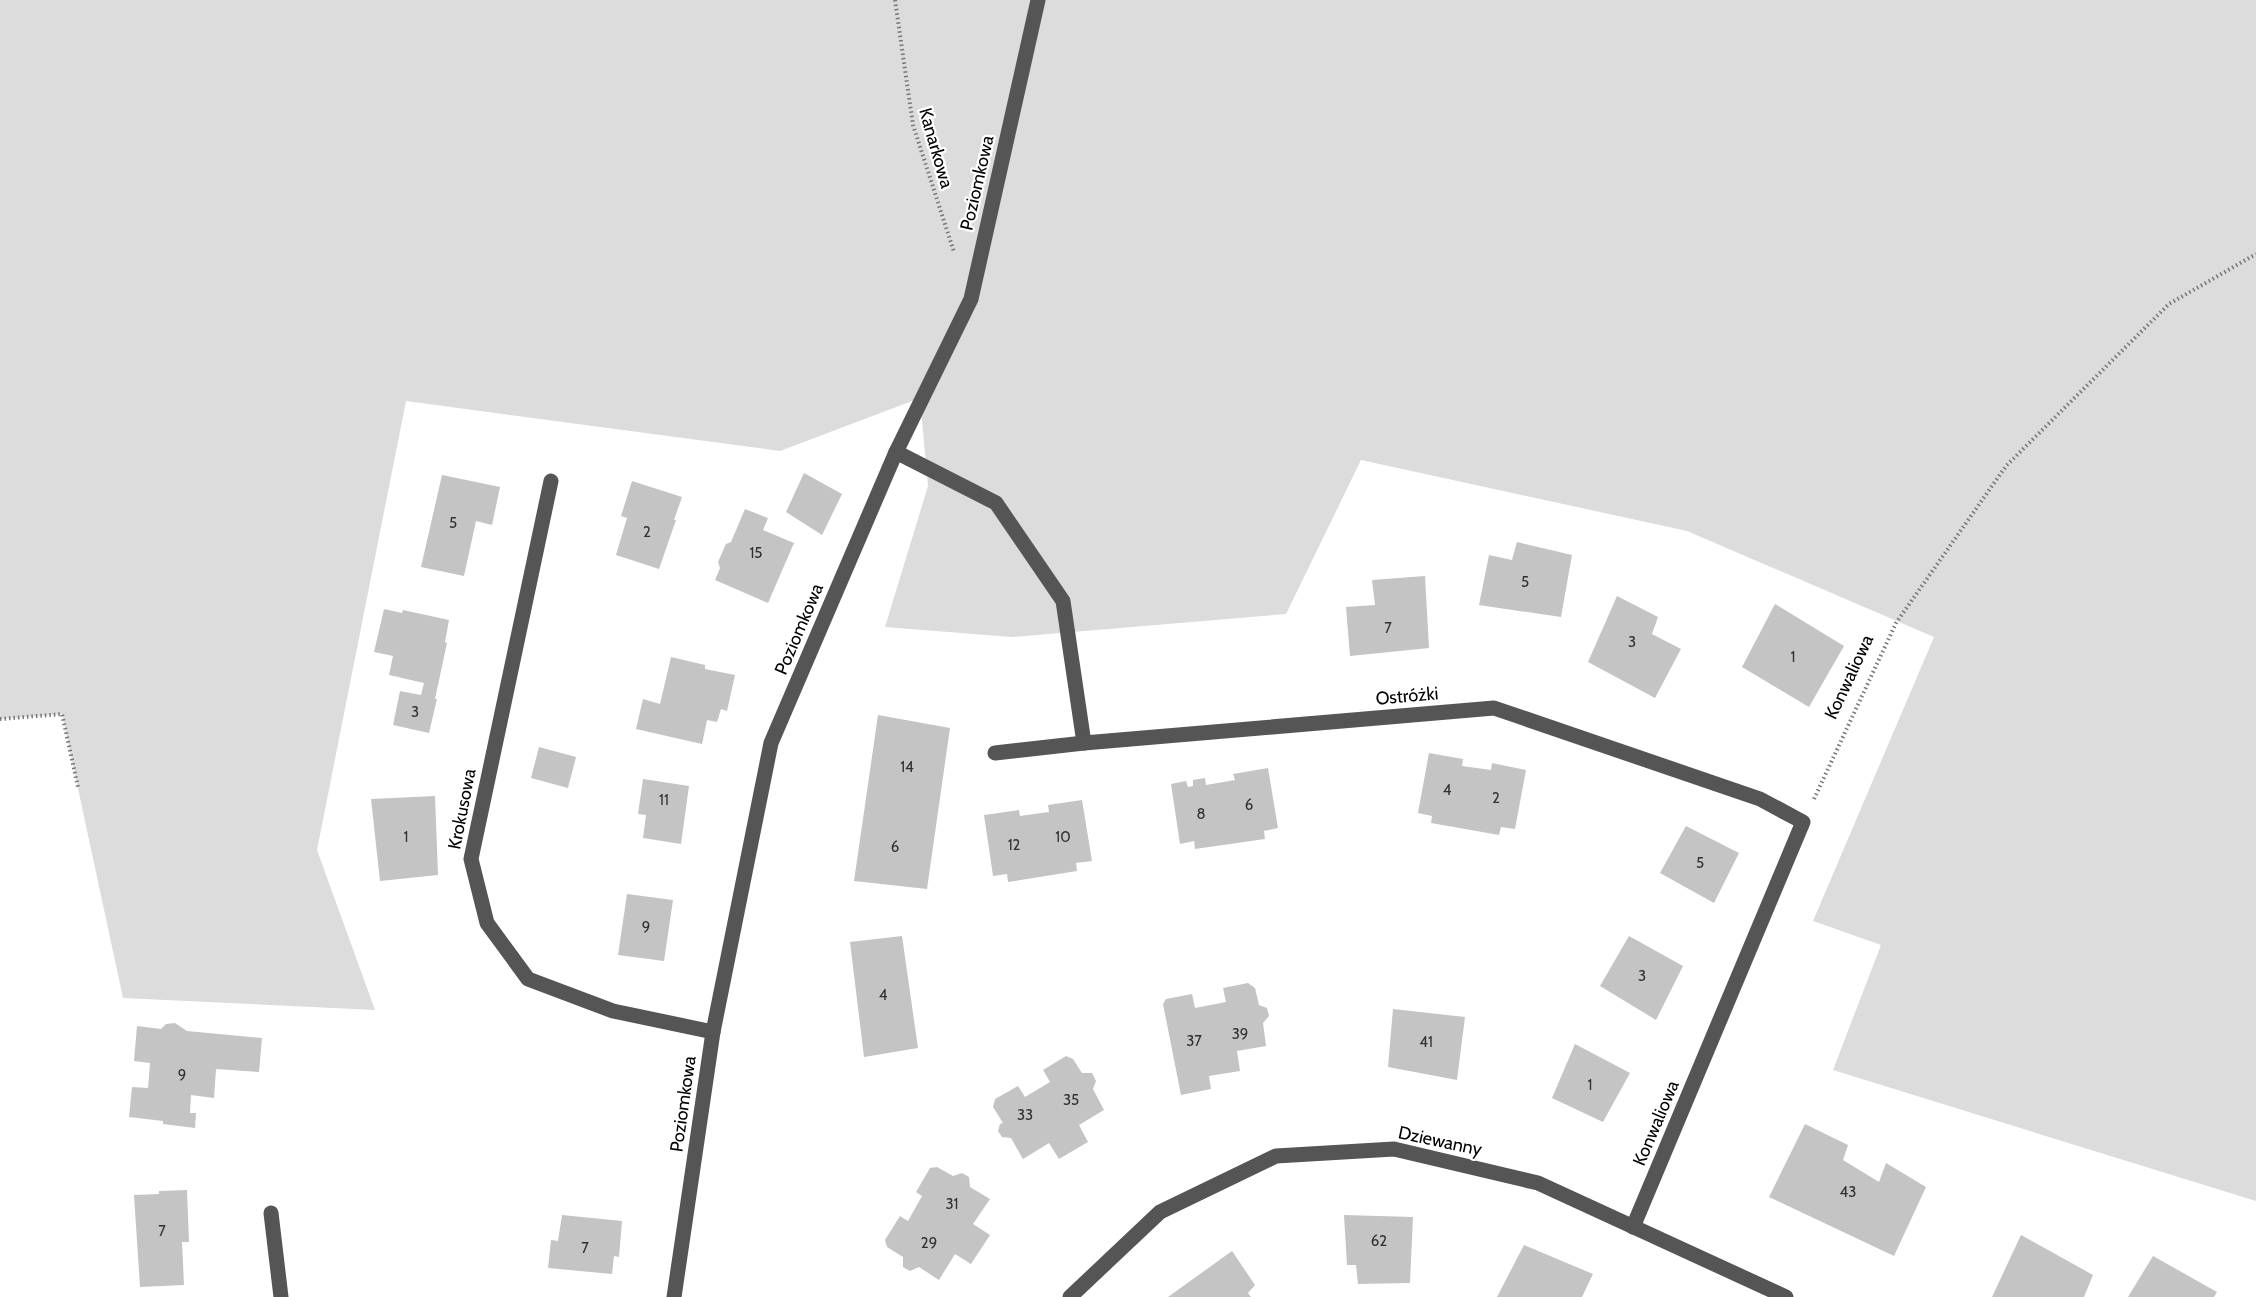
<svg xmlns="http://www.w3.org/2000/svg" width="2256" height="1297" viewBox="0 0 2256 1297" font-family="Cabin,sans-serif">
  <rect width="100%" height="100%" fill="#fff"/>
  <path fill="#dcdcdc" d="M 0,0 L 2256,0 L 2256,1201 L 1833,1070 L 1881,945 L 1813,921 L 1934,637 L 1687,531 L 1361,460 L 1286,614 L 1012,637 L 885,627 L 928,486 L 920,398 L 780,451 L 406,401 L 317,850 L 375,1010 L 123,998 L 62,714 L 0,719 Z"/>
  <g fill="#c4c4c4">
    <path d="M 804,473 L 842,494 L 822,535 L 786,512 Z"/>
    <path d="M 442,475 L 500,487 L 492,525 L 476,521 L 464,576 L 421,567 Z"/>
    <path d="M 632,481 L 682,497 L 674,520 L 676,520 L 659,569 L 616,555 L 627,518 L 621,516 Z"/>
    <path d="M 745,509 L 768,518 L 763,530 L 794,543 L 768,603 L 715,580 L 720,568 L 718,562 L 726,544 L 731,542 Z"/>
    <path d="M 1517,542 L 1572,555 L 1561,617 L 1479,605 L 1489,555 L 1512,560 Z"/>
    <path d="M 1425,576 L 1429,648 L 1350,656 L 1346,607 L 1375,605 L 1372,580 Z"/>
    <path d="M 1617,596 L 1658,617 L 1652,634 L 1681,649 L 1655,698 L 1588,662 Z"/>
    <path d="M 1775,604 L 1844,646 L 1809,707 L 1742,667 Z"/>
    <path d="M 384,609 L 402,613 L 403,610 L 449,620 L 445,642 L 447,643 L 435,699 L 437,699 L 429,733 L 393,725 L 400,691 L 421,695 L 424,683 L 389,675 L 393,656 L 374,652 Z"/>
    <path d="M 671,657 L 705,665 L 705,669 L 735,675 L 727,711 L 721,709 L 717,722 L 707,720 L 702,744 L 636,729 L 643,699 L 660,704 Z"/>
    <path d="M 878,715 L 950,728 L 927,889 L 854,881 Z"/>
    <path d="M 539,747 L 576,757 L 568,788 L 531,778 Z"/>
    <path d="M 1429,753 L 1463,759 L 1462,766 L 1491,770 L 1492,763 L 1526,770 L 1515,829 L 1501,827 L 1499,835 L 1431,823 L 1432,816 L 1418,813 Z"/>
    <path d="M 1268,768 L 1278,828 L 1264,831 L 1265,839 L 1195,849 L 1194,841 L 1180,844 L 1171,784 L 1186,781 L 1188,787 L 1193,786 L 1193,780 L 1205,778 L 1206,785 L 1235,780 L 1233,774 Z"/>
    <path d="M 643,779 L 689,786 L 681,844 L 643,838 L 646,815 L 638,814 Z"/>
    <path d="M 435,796 L 438,875 L 380,881 L 371,799 Z"/>
    <path d="M 1082,800 L 1092,861 L 1076,863 L 1077,871 L 1008,882 L 1007,874 L 993,876 L 984,815 L 1019,810 L 1020,816 L 1034,814 L 1049,812 L 1048,805 Z"/>
    <path d="M 1686,826 L 1739,853 L 1714,903 L 1660,873 Z"/>
    <path d="M 627,894 L 673,900 L 664,961 L 618,955 Z"/>
    <path d="M 902,936 L 918,1048 L 864,1057 L 850,942 Z"/>
    <path d="M 1629,936 L 1683,966 L 1656,1020 L 1600,986 Z"/>
    <path d="M 1248,983 L 1255,988 L 1259,1005 L 1267,1008 L 1269,1016 L 1263,1023 L 1266,1046 L 1237,1051 L 1240,1071 L 1209,1076 L 1211,1089 L 1181,1095 L 1163,1004 L 1166,999 L 1192,994 L 1195,1008 L 1226,1002 L 1223,988 Z"/>
    <path d="M 1393,1009 L 1465,1017 L 1457,1080 L 1388,1067 Z"/>
    <path d="M 175,1023 L 187,1031 L 262,1038 L 259,1072 L 216,1069 L 214,1098 L 191,1095 L 190,1113 L 196,1113 L 195,1128 L 163,1124 L 163,1121 L 129,1117 L 132,1087 L 148,1088 L 150,1063 L 134,1061 L 137,1026 L 161,1029 L 166,1024 Z"/>
    <path d="M 1575,1044 L 1630,1073 L 1603,1122 L 1552,1098 Z"/>
    <path d="M 1066,1056 L 1073,1059 L 1082,1073 L 1092,1073 L 1096,1081 L 1093,1089 L 1104,1110 L 1079,1125 L 1088,1142 L 1059,1159 L 1049,1143 L 1023,1159 L 1011,1138 L 1002,1137 L 998,1131 L 1000,1124 L 1003,1123 L 993,1107 L 995,1099 L 1018,1086 L 1025,1097 L 1050,1082 L 1043,1070 Z"/>
    <path d="M 1805,1124 L 1848,1145 L 1843,1160 L 1879,1182 L 1886,1163 L 1926,1187 L 1894,1256 L 1769,1197 Z"/>
    <path d="M 937,1167 L 953,1176 L 962,1173 L 969,1177 L 970,1187 L 990,1199 L 973,1224 L 990,1235 L 971,1264 L 955,1254 L 939,1280 L 919,1267 L 910,1271 L 903,1267 L 903,1257 L 887,1247 L 885,1240 L 900,1216 L 908,1221 L 922,1196 L 916,1192 L 930,1168 Z"/>
    <path d="M 187,1190 L 189,1242 L 182,1242 L 184,1285 L 140,1287 L 134,1195 L 159,1194 L 159,1191 Z"/>
    <path d="M 562,1215 L 622,1221 L 619,1257 L 614,1256 L 612,1274 L 548,1268 L 551,1240 L 558,1241 Z"/>
    <path d="M 1344,1215 L 1413,1217 L 1410,1283 L 1358,1284 L 1356,1265 L 1347,1265 Z"/>
    <path d="M 2021,1235 L 2093,1275 L 2084,1297 L 1992,1297 Z"/>
    <path d="M 1524,1245 L 1593,1274 L 1582,1297 L 1497,1297 Z"/>
    <path d="M 1232,1251 L 1255,1285 L 1248,1293 L 1251,1297 L 1168,1297 Z"/>
    <path d="M 2153,1256 L 2217,1292 L 2214,1297 L 2128,1297 Z"/>
  </g>
  <g fill="none" stroke-linecap="round" stroke-linejoin="round">
    <g stroke="#777" stroke-width="4" stroke-dasharray="1.5 3" stroke-linecap="butt">
      <path d="M 895,0 L 913,125 L 954,252"/>
      <path d="M 0,719 L 62,714 L 78,787"/>
      <path d="M 1814,799 L 1896,623 L 2006,466 L 2169,304 L 2256,254"/>
    </g>
    <g stroke="#555" stroke-width="15">
      <path d="M 896,452 L 996,503 L 1063,601 L 1084,743"/>
      <path d="M 551,481 L 471,859 L 487,923 L 528,979 L 613,1011 L 713,1032"/>
      <path d="M 995,753 L 1084,743 L 1494,708 L 1760,799 L 1803,822 L 1633,1227"/>
      <path d="M 271,1213 L 281,1297"/>
      <path d="M 674,1297 L 713,1032 L 771,743 L 896,452 L 971,299 L 1038,0"/>
      <path d="M 1070,1297 L 1160,1212 L 1276,1156 L 1394,1149 L 1538,1183 L 1786,1297"/>
    </g>
  </g>
  <g text-anchor="middle" stroke-width="4.5" stroke-linejoin="round" paint-order="stroke">
    <g font-size="15" fill="#313131">
      <text x="453" y="528">5</text>
      <text x="647" y="537">2</text>
      <text x="756" y="558">15</text>
      <text x="1525" y="587">5</text>
      <text x="1388" y="633">7</text>
      <text x="1632" y="647">3</text>
      <text x="1793" y="662">1</text>
      <text x="415" y="717">3</text>
      <text x="907" y="772">14</text>
      <text x="1447" y="795">4</text>
      <text x="1496" y="803">2</text>
      <text x="664" y="805">11</text>
      <text x="1249" y="810">6</text>
      <text x="1201" y="819">8</text>
      <text x="406" y="842">1</text>
      <text x="1063" y="842">10</text>
      <text x="1014" y="850">12</text>
      <text x="895" y="852">6</text>
      <text x="1700" y="868">5</text>
      <text x="646" y="932">9</text>
      <text x="1642" y="981">3</text>
      <text x="883" y="1000">4</text>
      <text x="1240" y="1039">39</text>
      <text x="1194" y="1046">37</text>
      <text x="1426" y="1047">41</text>
      <text x="182" y="1080">9</text>
      <text x="1590" y="1090">1</text>
      <text x="1071" y="1105">35</text>
      <text x="1025" y="1120">33</text>
      <text x="1848" y="1197">43</text>
      <text x="952" y="1209">31</text>
      <text x="162" y="1236">7</text>
      <text x="1379" y="1246">62</text>
      <text x="929" y="1248">29</text>
      <text x="585" y="1253">7</text>
    </g>
    <g font-size="18" fill="#000" stroke="#fff">
      <text transform="translate(936 148) rotate(74)" y="6">Kanarkowa</text>
      <text transform="translate(977 183) rotate(-77)" y="6">Poziomkowa</text>
      <text transform="translate(799 629) rotate(-67)" y="6">Poziomkowa</text>
      <text transform="translate(1849 677) rotate(-65)" y="6">Konwaliowa</text>
      <text transform="translate(1407 696) rotate(-5)" y="6">Ostróżki</text>
      <text transform="translate(462 809) rotate(-79)" y="6">Krokusowa</text>
      <text transform="translate(683 1104) rotate(-82)" y="6">Poziomkowa</text>
      <text transform="translate(1656 1123) rotate(-67)" y="6">Konwaliowa</text>
      <text transform="translate(1440 1141) rotate(12)" y="6">Dziewanny</text>
    </g>
  </g>
</svg>
